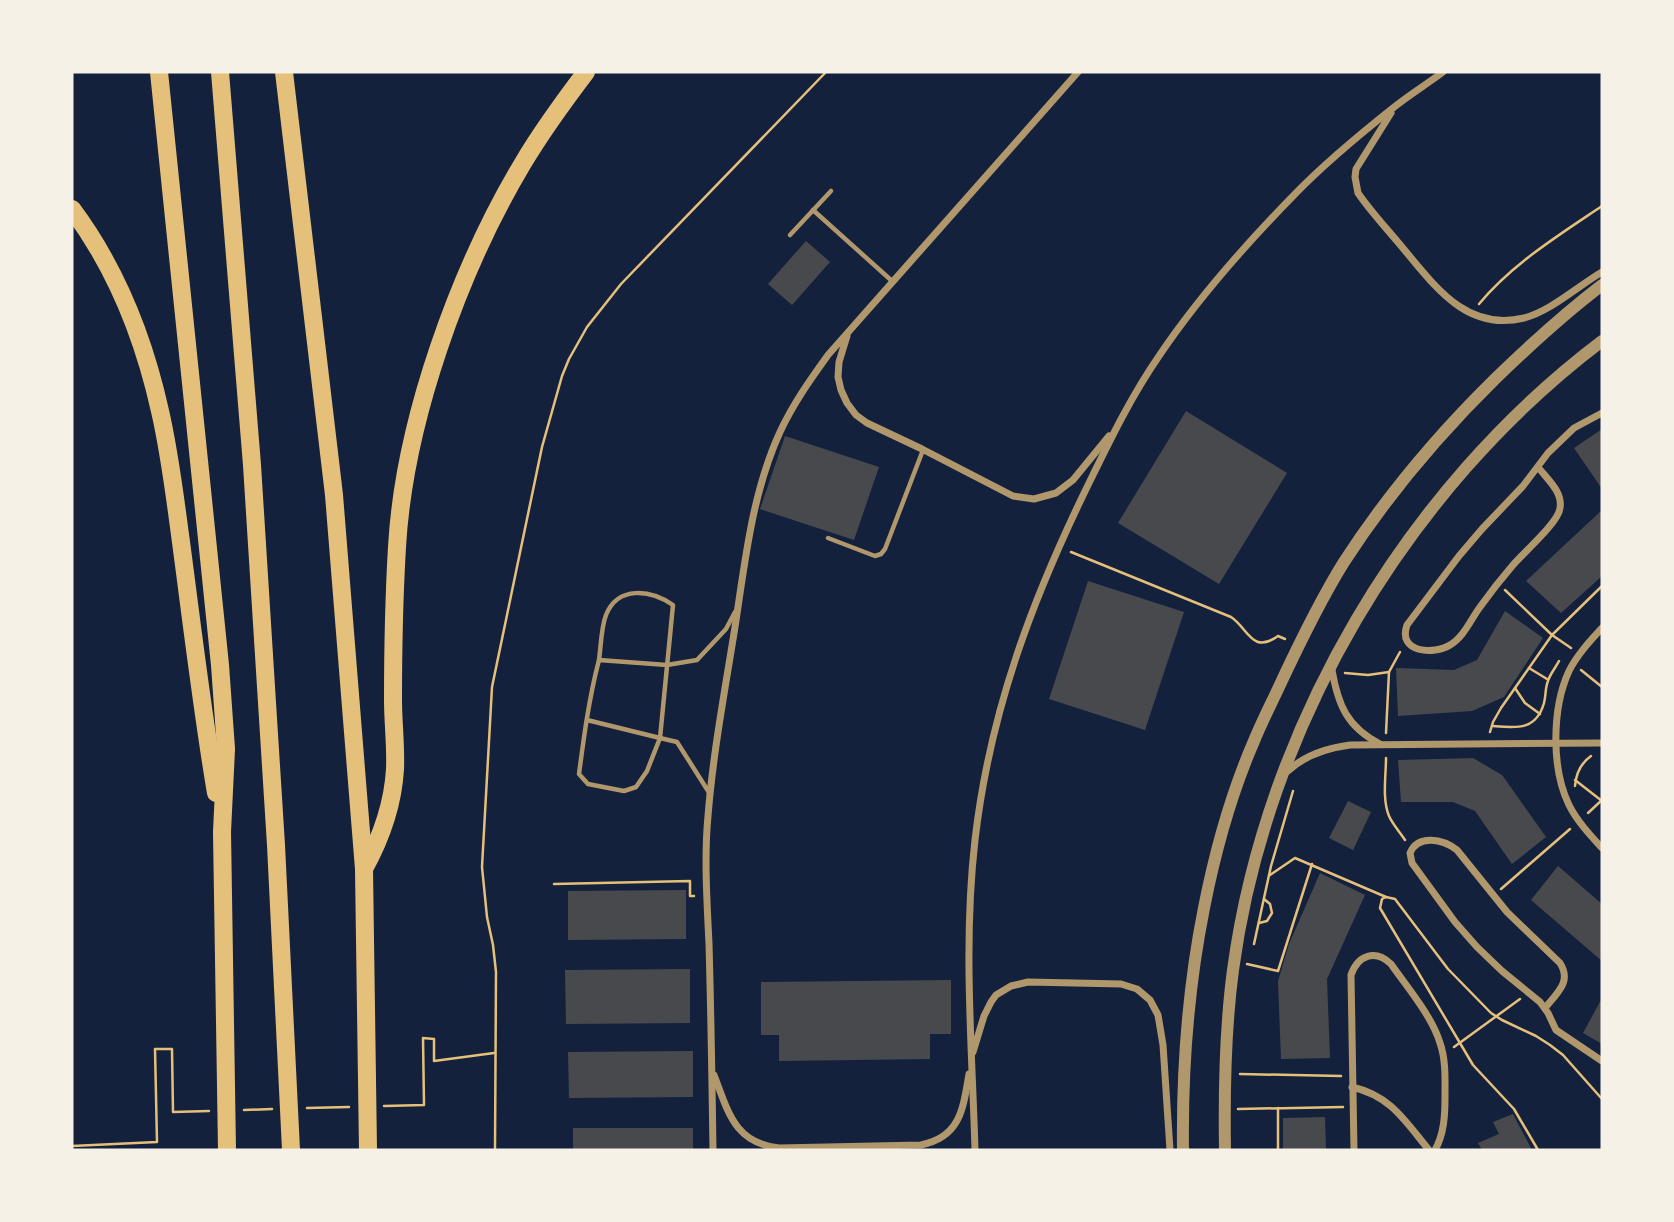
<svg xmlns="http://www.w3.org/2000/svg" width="1674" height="1222" viewBox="0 0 1674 1222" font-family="Jost,sans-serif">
  <rect width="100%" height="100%" fill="#14213d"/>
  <g fill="#48494c">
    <path d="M 806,241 L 830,262 L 792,305 L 768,284 Z"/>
    <path d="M 1186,411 L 1287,473 L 1219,584 L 1118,523 Z"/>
    <path d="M 1602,429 L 1602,489 L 1574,448 Z"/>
    <path d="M 785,436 L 879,467 L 854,540 L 760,509 Z"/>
    <path d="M 1602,510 L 1602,576 L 1561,613 L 1526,581 Z"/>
    <path d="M 1088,581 L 1184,612 L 1145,730 L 1049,699 Z"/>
    <path d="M 1505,611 L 1543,638 L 1504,697 L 1472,711 L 1398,716 L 1396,668 L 1454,670 L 1477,660 Z"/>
    <path d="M 1473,758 L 1502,775 L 1546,837 L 1512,864 L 1475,811 L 1453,802 L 1401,802 L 1398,760 Z"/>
    <path d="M 1348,801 L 1371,812 L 1353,850 L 1329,838 Z"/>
    <path d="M 1558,866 L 1602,904 L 1602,961 L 1531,900 Z"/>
    <path d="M 1320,873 L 1365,895 L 1327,979 L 1330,1058 L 1281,1059 L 1278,981 L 1289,944 Z"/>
    <path d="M 686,890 L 686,939 L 568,940 L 568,891 Z"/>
    <path d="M 690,969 L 690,1023 L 566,1024 L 565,970 Z"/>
    <path d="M 951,980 L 951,1034 L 930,1034 L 930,1059 L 779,1061 L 779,1035 L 761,1035 L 761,982 Z"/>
    <path d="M 1602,998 L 1602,1044 L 1583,1033 Z"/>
    <path d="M 693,1051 L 693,1097 L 569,1098 L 568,1052 Z"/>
    <path d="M 1513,1114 L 1532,1150 L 1482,1150 L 1478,1143 L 1499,1134 L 1493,1122 Z"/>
    <path d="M 1325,1117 L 1326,1150 L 1283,1150 L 1283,1118 Z"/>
    <rect x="573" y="1128" width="120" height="22"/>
  </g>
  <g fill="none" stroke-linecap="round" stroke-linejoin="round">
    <g stroke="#e5c07b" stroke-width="2.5">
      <path d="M 1479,304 C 1512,264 1559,235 1602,206"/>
      <path d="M 1071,552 L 1231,617 C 1248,628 1252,655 1278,636 L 1285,639"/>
      <path d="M 1505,590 L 1552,635 L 1571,648"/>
      <path d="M 1529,668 L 1547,679"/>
      <path d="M 1581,670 L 1602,687"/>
      <path d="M 1345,673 L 1368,675 L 1389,672"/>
      <path d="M 1515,688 L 1525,703 L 1540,714"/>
      <path d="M 1493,726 C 1516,728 1536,731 1544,703 C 1546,696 1545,688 1548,681 C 1550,674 1556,667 1559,661"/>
      <path d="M 1490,732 L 1493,722 L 1501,708 L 1552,635 L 1602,586"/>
      <path d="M 1386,733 L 1389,672 L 1400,652"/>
      <path d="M 1386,758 C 1386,776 1382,799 1389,816 C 1393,825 1400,832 1405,840"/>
      <path d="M 1575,780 L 1602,801"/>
      <path d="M 1575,786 C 1576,774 1581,763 1591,756"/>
      <path d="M 1588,813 L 1602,800"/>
      <path d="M 1270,875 L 1295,858 L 1386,897"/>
      <path d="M 554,884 L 690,881 L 690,896 L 694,896"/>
      <path d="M 1501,889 L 1570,829"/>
      <path d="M 1259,923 L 1267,921 L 1272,913 L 1270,904 L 1264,899"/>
      <path d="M 1254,944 L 1271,866 L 1293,791"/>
      <path d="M 1247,964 L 1278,971 L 1312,864"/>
      <path d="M 1454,1047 L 1520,999"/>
      <path d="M 1240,1074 L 1341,1076"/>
      <path d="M 384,1106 L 424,1105 L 423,1038 L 434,1039 L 434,1061 L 494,1053"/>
      <path d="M 307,1108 L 349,1107"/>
      <path d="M 1278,1108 L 1278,1150"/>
      <path d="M 1238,1109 L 1343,1107"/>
      <path d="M 244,1110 L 272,1109"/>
      <path d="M 72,1146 L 157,1142 L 155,1049 L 172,1049 L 173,1112 L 209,1111"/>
      <path d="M 495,1150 L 496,972 L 493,945 L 487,917 L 482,867 L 492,687 L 542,447 L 562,376 L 569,359 L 587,327 L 621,284 L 826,72"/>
      <path d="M 1538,1150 L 1514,1109 L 1473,1065 L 1380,908 L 1382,899 L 1386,897 L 1395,899 L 1448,969 L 1491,1013 L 1502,1020 L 1536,1036 L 1550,1045 L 1563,1055 L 1602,1099"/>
    </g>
    <g stroke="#b1986c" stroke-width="4.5">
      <path d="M 813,210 L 892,281"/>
      <path d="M 790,235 L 831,191"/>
      <path d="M 828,538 L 875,556 L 881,554 L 885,549 L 923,450"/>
      <path d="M 587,720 L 660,738 L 673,605 C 651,590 618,585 606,615 C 601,628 601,646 599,660"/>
      <path d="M 710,794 L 677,742 L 660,738 L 647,771 L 636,787 L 624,791 L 588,784 L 579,774 C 584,736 589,698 599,660 L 667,665 L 697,660 L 726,629 L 735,612"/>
    </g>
    <g stroke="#b1986c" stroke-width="7">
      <path d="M 1391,113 L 1356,169 L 1355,177 L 1358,193 C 1371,212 1388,230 1402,247 C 1435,286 1466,332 1524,318 C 1551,311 1578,286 1602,272"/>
      <path d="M 847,336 L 839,362 L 838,377 L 841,390 L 847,403 L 856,415 L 867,423 L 922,449 L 1013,496 L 1034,499 L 1056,493 L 1073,480 L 1109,436"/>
      <path d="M 1538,467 C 1547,479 1563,492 1560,508 C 1559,522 1523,553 1513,565 C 1501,579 1490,593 1480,607 C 1471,619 1464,637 1450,645 C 1434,655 1397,653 1407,625 L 1459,556 L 1482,529 L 1523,486 L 1548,453 L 1574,428 L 1602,413"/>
      <path d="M 1602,628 C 1590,641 1577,655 1569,671 C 1552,708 1551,768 1569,805 C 1577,821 1590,835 1602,848"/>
      <path d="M 1332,670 C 1338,705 1347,727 1380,744"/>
      <path d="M 1288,771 C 1305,755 1327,748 1350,745 L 1602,743"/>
      <path d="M 1545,1008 C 1557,993 1572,982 1560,963 L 1507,912 L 1457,850 C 1443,839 1418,834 1410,853 L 1412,863 L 1455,922 L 1477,947 L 1502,971 L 1540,1002 L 1548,1013 L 1556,1030 L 1602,1061"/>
      <path d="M 973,1052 L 984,1016 L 991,1002 L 996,995 L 1011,986 L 1028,982 L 1121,984 L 1137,989 L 1150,1000 L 1158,1015 L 1163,1045 L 1170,1150"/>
      <path d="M 714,1075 C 728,1111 734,1143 779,1148 L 921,1145 C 961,1137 963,1108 969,1074"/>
      <path d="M 1352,1087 C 1391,1096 1405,1121 1429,1150"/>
      <path d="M 713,1150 C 712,1081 711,1012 709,944 C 707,901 704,858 708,816 C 713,753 725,690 735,627 C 745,562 752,493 780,432 C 793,404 810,380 828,355 L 1078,72"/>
      <path d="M 975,1150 C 972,1046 963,944 975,840 C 990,710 1033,597 1090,481 C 1111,438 1132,395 1159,356 C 1198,298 1246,244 1295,194 C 1325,163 1359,135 1393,108 C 1409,95 1427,84 1443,72"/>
      <path d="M 1354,1150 L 1351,975 C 1358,955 1375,949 1391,964 C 1407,987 1432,1016 1440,1043 C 1446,1060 1445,1079 1445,1097 C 1445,1116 1444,1134 1435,1150"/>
    </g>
    <g stroke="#b1986c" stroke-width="12">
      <path d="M 1183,1150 C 1182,1069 1188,988 1204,908 C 1215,852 1231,794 1254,741 C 1261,724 1270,706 1278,689 C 1298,646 1319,602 1344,562 C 1388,494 1437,436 1495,379 C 1529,346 1564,314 1602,285"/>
      <path d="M 1225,1150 C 1224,1090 1225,1030 1233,970 C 1266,726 1406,489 1602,341"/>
    </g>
    <g stroke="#e5c07b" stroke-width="18">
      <path d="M 159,72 L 220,665 L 226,749 L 222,832 L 227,1150"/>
      <path d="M 220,72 L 252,465 L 276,845 L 291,1150"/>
      <path d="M 284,72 L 334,495 L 364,869 L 368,1150"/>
      <path d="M 72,209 C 116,268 144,339 160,411 C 170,454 175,498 181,542 C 192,625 202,710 216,793"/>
      <path d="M 364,869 C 381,838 393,805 395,769 C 396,746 393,723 393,700 C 393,649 394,598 397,547 C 404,422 459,270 523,163 C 542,131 564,101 586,72"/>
    </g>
  </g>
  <rect width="1674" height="1222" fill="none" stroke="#f6f1e7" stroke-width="147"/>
</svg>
